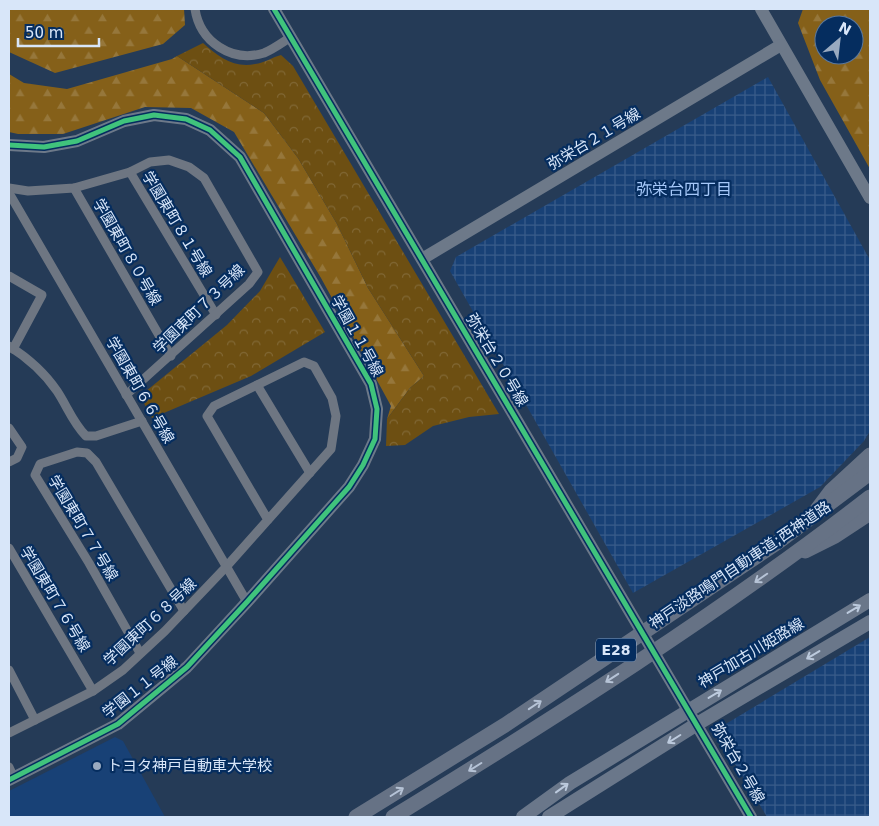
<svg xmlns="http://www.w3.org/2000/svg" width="879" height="826" viewBox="0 0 879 826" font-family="'DejaVu Sans','Noto Sans JP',sans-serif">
  <defs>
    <pattern id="industrial-grid" width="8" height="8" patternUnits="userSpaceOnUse" patternTransform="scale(1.25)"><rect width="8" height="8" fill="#184176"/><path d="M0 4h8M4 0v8" fill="none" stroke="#395c8a"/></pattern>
    <pattern id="forest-firs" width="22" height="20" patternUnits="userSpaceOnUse" patternTransform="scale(1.25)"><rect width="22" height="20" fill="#856019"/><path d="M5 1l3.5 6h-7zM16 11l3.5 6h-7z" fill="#96773b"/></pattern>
    <pattern id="park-crowns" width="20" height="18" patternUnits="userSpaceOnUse" patternTransform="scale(1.25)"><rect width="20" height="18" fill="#6d4f12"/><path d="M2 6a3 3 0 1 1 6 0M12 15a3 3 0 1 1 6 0" fill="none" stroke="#816835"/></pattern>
  </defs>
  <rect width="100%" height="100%" fill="#253b57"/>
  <path fill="#184176" d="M 115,737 L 123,741 L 165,817 L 9,817 L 9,791 Z"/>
  <g fill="url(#industrial-grid)">
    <path d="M 768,77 L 870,260 L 870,431 L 864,441 L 820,487 L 633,593 L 450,271 L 456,257 Z"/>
    <path d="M 870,637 L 870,817 L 767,817 L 720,739 L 724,725 Z"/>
  </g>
  <g fill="url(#forest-firs)" fill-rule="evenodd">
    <path d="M 9,9 L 184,9 L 185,25 L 163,44 L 55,73 L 9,52 Z"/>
    <path d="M 803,9 L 870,9 L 870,169 L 820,80 L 798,23 ZM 824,25 L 854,25 L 854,55 L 824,55 Z"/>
    <path d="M 177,56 L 264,113 L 298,158 L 337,224 L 368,288 L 424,376 L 410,388 L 387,419 L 391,406 L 321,278 L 234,132 L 191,108 L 145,107 L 63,134 L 18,134 L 9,132 L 9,74 L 24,83 L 67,89 L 172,59 Z"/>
  </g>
  <g fill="url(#park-crowns)">
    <path d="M 203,43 C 217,56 235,69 255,64 C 264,63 273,57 281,55 L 293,66 L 499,414 L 469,417 L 433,426 L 405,445 L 386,446 L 387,419 L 410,388 L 424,376 L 368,288 L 337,224 L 298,158 L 264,113 L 177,56 Z"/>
    <path d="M 280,257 L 325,332 L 251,376 L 152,418 L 140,396 L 227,325 L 260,291 Z"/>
  </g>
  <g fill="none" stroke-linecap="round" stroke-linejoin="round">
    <g stroke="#6e7682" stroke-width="9">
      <path d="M 195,9 C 200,42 232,63 264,53 C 274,49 283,42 291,37"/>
      <path d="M 130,172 L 216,315"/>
      <path d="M 9,188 L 28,191 L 74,188 L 130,172 L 150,162 L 169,160 L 189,167 L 204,178 L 258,272 L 249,284 L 126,395"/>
      <path d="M 74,188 L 171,356"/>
      <path d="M 9,193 L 247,602"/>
      <path d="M 9,276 L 42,295 L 13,349"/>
      <path d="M 9,346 C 28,358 44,372 57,391 C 67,406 73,423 86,436 L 96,436 L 142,421"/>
      <path d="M 257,385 L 310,473"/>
      <path d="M 9,428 L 22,447 L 17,458 L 9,462"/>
      <path d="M 9,548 L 93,691"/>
      <path d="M 140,653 L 89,563 L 35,475 L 40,464 L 77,452 L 87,453 L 96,462 L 184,611"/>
      <path d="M 9,670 L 35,720"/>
      <path d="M 9,733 L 93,691 L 123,670 L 165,631 L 226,567 L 331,449 L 336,416 L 332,398 L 314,366 L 304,362 L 214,406 L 207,416 L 268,520"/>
      <path d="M 9,767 L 14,778"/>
    </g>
    <g stroke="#6d7989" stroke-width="12">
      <path d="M 274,9 L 751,817"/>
      <path d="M 761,9 L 870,198"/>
      <path d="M 9,145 L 44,147 L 77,141 L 124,121 L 154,115 L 186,119 L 210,130 L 240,157 L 371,384 L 377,409 L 375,439 L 363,465 L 349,487 L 247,602 L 187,667 L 118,724 L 9,780"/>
      <path d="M 422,259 L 781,45"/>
    </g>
    <g stroke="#6a778a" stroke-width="14">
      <path d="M 523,817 L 570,783 L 870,600"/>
      <path d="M 549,817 L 697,724 L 870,622"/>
    </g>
    <g stroke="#667285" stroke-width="15">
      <path d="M 816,511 L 831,491 L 870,455"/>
      <path d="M 805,551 L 835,536 L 870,513"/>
    </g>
    <g stroke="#667285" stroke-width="15">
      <path d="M 356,817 L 505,725 L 778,542 L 870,473"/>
      <path d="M 393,817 C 556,717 719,614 870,497"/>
    </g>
    <g stroke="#052d5f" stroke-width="8">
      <g id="cycleway">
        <path d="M 274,9 L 751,817"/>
        <path d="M 9,145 L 44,147 L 77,141 L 124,121 L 154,115 L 186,119 L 210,130 L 240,157 L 371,384 L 377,409 L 375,439 L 363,465 L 349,487 L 247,602 L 187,667 L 118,724 L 9,780"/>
      </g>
    </g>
    <use href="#cycleway" stroke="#40c37c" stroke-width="5"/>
  </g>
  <defs><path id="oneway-shaft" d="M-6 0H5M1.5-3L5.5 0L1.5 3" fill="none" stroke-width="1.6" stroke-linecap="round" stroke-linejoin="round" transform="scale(1.25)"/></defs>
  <g stroke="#b6c3d6">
    <use href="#oneway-shaft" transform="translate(761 578) rotate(145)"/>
    <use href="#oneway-shaft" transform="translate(612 678) rotate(147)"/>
    <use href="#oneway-shaft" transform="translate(535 705) rotate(-34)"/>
    <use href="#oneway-shaft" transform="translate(475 767) rotate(148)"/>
    <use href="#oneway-shaft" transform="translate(397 792) rotate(-32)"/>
  </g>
  <g stroke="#bccadd">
    <use href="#oneway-shaft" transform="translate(854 609) rotate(-31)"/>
    <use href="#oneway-shaft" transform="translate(813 655) rotate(149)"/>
    <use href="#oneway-shaft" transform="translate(715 694) rotate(-31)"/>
    <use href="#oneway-shaft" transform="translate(674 739) rotate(148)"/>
    <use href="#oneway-shaft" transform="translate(562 788) rotate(-36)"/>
  </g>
  <circle fill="#99aac0" stroke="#052d5f" stroke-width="2" cx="97" cy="766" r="5"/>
  <g text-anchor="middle" stroke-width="4.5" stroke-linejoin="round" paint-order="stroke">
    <rect fill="#052d5f" stroke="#99aecb" stroke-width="1" x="596" y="638.5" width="40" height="23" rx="4"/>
    <g font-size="14" font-weight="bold" fill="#d8e6f9">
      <text x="616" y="655">E28</text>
    </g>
    <g font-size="15" fill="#d8e6f9" stroke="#052d5f">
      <text transform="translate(594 139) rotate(-31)" y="5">弥栄台２１号線</text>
      <text transform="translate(177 224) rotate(59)" y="5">学園東町８１号線</text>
      <text transform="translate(127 252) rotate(60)" y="5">学園東町８０号線</text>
      <text transform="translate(199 309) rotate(-44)" y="5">学園東町７３号線</text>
      <text transform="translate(357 336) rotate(61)" y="5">学園１１号線</text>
      <text transform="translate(497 360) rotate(59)" y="5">弥栄台２０号線</text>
      <text transform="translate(140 390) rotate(60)" y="5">学園東町６６号線</text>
      <text transform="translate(83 528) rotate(59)" y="5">学園東町７７号線</text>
      <text transform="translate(740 565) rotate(-34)" y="5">神戸淡路鳴門自動車道;西神道路</text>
      <text transform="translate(55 599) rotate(59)" y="5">学園東町７６号線</text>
      <text transform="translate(150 622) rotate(-43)" y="5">学園東町６８号線</text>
      <text transform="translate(751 653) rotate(-31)" y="5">神戸加古川姫路線</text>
      <text transform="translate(140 687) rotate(-38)" y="5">学園１１号線</text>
      <text transform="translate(738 763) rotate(60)" y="5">弥栄台２号線</text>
    </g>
    <g font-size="15" fill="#d8e6f9" stroke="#052d5f" text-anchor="start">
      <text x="107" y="771">トヨタ神戸自動車大学校</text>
    </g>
    <g font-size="16" fill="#a5c8f9" stroke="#052d5f">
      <text x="684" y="195">弥栄台四丁目</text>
    </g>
  </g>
  <rect width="879" height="826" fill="none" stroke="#d8e6f9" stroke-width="20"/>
  <g transform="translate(839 40) rotate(28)"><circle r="24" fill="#052d5f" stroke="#59779d"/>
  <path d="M0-4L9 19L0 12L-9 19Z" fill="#99aac0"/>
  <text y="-8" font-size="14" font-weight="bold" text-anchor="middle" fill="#d8e6f9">N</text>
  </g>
  <path d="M18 38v8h81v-8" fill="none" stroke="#d8e6f9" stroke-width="2.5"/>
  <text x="25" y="38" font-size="15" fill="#d8e6f9" stroke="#052d5f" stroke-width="4" paint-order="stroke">50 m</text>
</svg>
